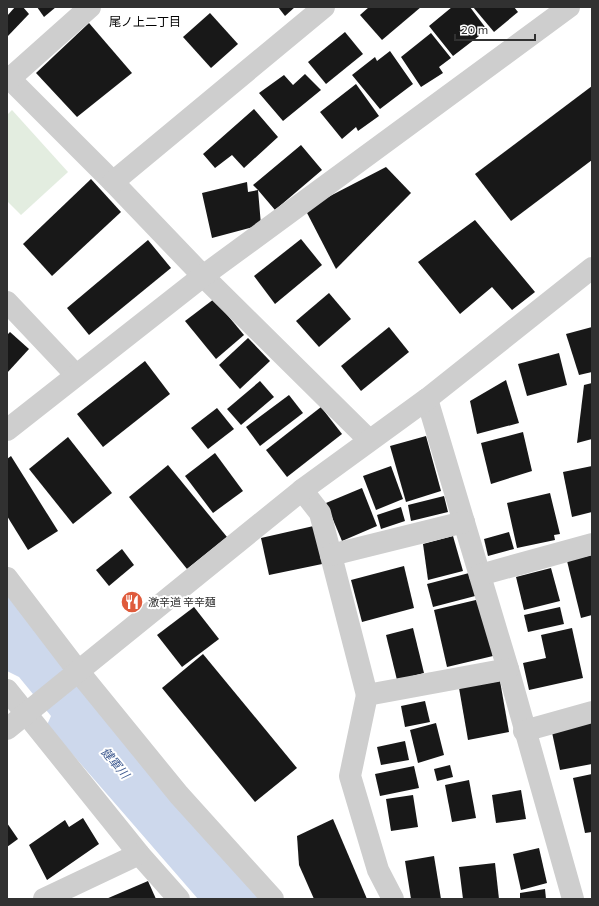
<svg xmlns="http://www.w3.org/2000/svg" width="599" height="906" viewBox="0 0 599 906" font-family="Commissioner,'Noto Sans JP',sans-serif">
  <rect width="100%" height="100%" fill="#fff"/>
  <path fill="#e3ede0" d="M 12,110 L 68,172 L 21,215 L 7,201 L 7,115 Z"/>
  <path fill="#cdd8ec" d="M 7,591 L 264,899 L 198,899 L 47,725 L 51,716 L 19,677 L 7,671 Z"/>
  <g fill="#181818">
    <path d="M 15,7 L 23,7 L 29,14 L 7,37 L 7,16 Z"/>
    <path d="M 37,7 L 56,7 L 44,17 Z"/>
    <path d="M 278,7 L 295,7 L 285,16 Z"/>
    <path d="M 369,7 L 421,7 L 382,40 L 360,15 Z"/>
    <path d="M 452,7 L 470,7 L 485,27 L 477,33 L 479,36 L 453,56 L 429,26 Z"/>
    <path d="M 473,7 L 514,7 L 518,12 L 494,32 Z"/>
    <path d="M 210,13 L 238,44 L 211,68 L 183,37 Z"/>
    <path d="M 89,23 L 132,73 L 77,117 L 36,73 Z"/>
    <path d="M 345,32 L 363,54 L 326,84 L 308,62 Z"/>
    <path d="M 431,33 L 451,58 L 439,67 L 443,73 L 421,87 L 401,57 Z"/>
    <path d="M 390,51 L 413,84 L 380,109 L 352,75 L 375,57 L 377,61 Z"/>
    <path d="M 305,74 L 321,90 L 283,121 L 259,93 L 284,75 L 293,85 Z"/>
    <path d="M 356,84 L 379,116 L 358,131 L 356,127 L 342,139 L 320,112 Z"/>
    <path d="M 592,86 L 592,160 L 511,221 L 475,174 Z"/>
    <path d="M 254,109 L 278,137 L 244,168 L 232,155 L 215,168 L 203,154 Z"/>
    <path d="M 301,145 L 322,170 L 275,210 L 258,190 L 261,225 L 212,238 L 202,193 L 247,182 L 248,192 L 258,190 L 253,185 Z"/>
    <path d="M 386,167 L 411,193 L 336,269 L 305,209 Z"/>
    <path d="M 91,179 L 121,212 L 52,276 L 23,244 Z"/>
    <path d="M 475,220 L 535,292 L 512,310 L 492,287 L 460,314 L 418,262 Z"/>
    <path d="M 301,239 L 322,265 L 275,304 L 254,276 Z"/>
    <path d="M 148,240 L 171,268 L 89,335 L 67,308 Z"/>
    <path d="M 329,293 L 351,319 L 319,347 L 296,321 Z"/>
    <path d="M 214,299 L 244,335 L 216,359 L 185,321 Z"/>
    <path d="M 389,327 L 409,352 L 361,391 L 341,366 Z"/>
    <path d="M 592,327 L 592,372 L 579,375 L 566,334 Z"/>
    <path d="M 10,332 L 29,349 L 7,373 L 7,335 Z"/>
    <path d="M 248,338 L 270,361 L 240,389 L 219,365 Z"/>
    <path d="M 559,353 L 567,385 L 527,396 L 518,364 Z"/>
    <path d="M 145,361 L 170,394 L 103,447 L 77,414 Z"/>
    <path d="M 506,380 L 519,423 L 477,434 L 470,401 Z"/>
    <path d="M 260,381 L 274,397 L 241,425 L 227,409 Z"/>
    <path d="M 592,383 L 592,439 L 577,443 L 584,385 Z"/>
    <path d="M 289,395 L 303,413 L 260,446 L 246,427 Z"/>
    <path d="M 321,407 L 342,434 L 287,477 L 266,450 Z"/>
    <path d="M 217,408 L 234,429 L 208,449 L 191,428 Z"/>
    <path d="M 523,432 L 532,471 L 491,484 L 481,443 Z"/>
    <path d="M 426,436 L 441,491 L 406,502 L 390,446 Z"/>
    <path d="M 68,437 L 112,493 L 73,524 L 29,469 Z"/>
    <path d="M 215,453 L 243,491 L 213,513 L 185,476 Z"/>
    <path d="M 11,456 L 58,531 L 28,550 L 7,516 L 7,459 Z"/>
    <path d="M 168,465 L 227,537 L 187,569 L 129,497 Z"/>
    <path d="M 391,466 L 403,499 L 376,510 L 363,476 Z"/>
    <path d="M 592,466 L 592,512 L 572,517 L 563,472 Z"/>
    <path d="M 362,488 L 377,526 L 342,541 L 326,503 Z"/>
    <path d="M 550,493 L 560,534 L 554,535 L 555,540 L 517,548 L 507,503 Z"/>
    <path d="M 444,496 L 448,512 L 411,521 L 408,505 Z"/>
    <path d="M 401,507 L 405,521 L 381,529 L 377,515 Z"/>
    <path d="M 318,525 L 327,563 L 269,575 L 261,538 Z"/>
    <path d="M 509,532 L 514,549 L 488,556 L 484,539 Z"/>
    <path d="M 453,536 L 463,571 L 428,580 L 423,544 Z"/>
    <path d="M 122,549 L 134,565 L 109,586 L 96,570 Z"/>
    <path d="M 592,555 L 592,615 L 581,618 L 567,561 Z"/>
    <path d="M 404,566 L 414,608 L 362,622 L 351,580 Z"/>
    <path d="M 551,568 L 560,601 L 524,610 L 516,577 Z"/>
    <path d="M 473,572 L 479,595 L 433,607 L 427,584 Z"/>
    <path d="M 480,599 L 493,656 L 447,667 L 434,610 Z"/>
    <path d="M 194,607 L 219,639 L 182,667 L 157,635 Z"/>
    <path d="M 560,607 L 564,624 L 528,632 L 524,615 Z"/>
    <path d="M 413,628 L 424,673 L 397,680 L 386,635 Z"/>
    <path d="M 572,628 L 583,678 L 529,690 L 523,663 L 546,658 L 541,635 Z"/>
    <path d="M 203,654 L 297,768 L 255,802 L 162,688 Z"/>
    <path d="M 500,681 L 509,732 L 468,740 L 459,688 Z"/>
    <path d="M 425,701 L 430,722 L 405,727 L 401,706 Z"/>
    <path d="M 592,715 L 592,764 L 560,770 L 550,723 Z"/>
    <path d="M 436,723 L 444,755 L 418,763 L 410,730 Z"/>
    <path d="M 405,741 L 409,760 L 381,765 L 377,747 Z"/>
    <path d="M 450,765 L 453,777 L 437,781 L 434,769 Z"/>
    <path d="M 414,766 L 419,788 L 380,796 L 375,774 Z"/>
    <path d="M 592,774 L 592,832 L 585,833 L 573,778 Z"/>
    <path d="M 469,780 L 476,818 L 452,822 L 445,785 Z"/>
    <path d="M 521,790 L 526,819 L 496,823 L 492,795 Z"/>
    <path d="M 413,795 L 418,827 L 391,831 L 386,799 Z"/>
    <path d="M 83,818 L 99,844 L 47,880 L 29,845 L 65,820 L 69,827 Z"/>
    <path d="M 333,819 L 367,899 L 314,899 L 299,865 L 297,836 Z"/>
    <path d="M 7,823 L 18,839 L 7,847 Z"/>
    <path d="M 539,848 L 547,883 L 521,890 L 513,854 Z"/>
    <path d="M 434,856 L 441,899 L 411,899 L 405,861 Z"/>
    <path d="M 495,863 L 499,899 L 463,899 L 459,867 Z"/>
    <path d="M 148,881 L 156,899 L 106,899 Z"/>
    <path d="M 545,889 L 546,899 L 520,899 L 520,893 Z"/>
  </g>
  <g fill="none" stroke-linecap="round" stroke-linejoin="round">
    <g stroke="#cecece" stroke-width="22">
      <path d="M 7,76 L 113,182 L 203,276 L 369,440"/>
      <path d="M 7,81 L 90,7"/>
      <path d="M 113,182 L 324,7"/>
      <path d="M 7,302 L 76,375"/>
      <path d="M 427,399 L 508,669 L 573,899"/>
      <path d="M 7,430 L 203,276 L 569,7"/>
      <path d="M 302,490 L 320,513 L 367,695"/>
      <path d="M 331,555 L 464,522"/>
      <path d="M 480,575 L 592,544"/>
      <path d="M 7,578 L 78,671 L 179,795 L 273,899"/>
      <path d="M 7,690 L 139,854 L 179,899"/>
      <path d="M 7,729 L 302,490 L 427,399 L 592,268"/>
      <path d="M 524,731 L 592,712"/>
      <path d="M 44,899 L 139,854"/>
      <path d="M 393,899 L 378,870 L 350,776 L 367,695 L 508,669"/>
    </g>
  </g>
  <defs>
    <g id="restaurant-disc" transform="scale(1.15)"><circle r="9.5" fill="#df5b3c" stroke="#fff"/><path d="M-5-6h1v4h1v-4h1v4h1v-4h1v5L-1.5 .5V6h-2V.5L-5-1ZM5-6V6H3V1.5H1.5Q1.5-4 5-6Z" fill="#fff"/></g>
  </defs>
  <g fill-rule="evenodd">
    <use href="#restaurant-disc" x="132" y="602"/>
  </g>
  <g text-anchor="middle" stroke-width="4" stroke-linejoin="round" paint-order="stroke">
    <g font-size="11" fill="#313131" stroke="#fff" text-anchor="start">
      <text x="148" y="606">激辛道 辛辛麺</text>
    </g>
    <g font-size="12" fill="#000" stroke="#fff">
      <text x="145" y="26">尾ノ上二丁目</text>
    </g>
    <g font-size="12" font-style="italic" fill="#415c91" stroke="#fff">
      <text transform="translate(115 763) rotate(50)" y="4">健軍川</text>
    </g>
  </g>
  <rect width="599" height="906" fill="none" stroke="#313131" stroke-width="16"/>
  <path d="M455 34v6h80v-6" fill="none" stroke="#313131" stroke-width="2"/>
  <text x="461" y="34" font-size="12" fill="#313131" stroke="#ffffff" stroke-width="3" paint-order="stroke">20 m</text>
</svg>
